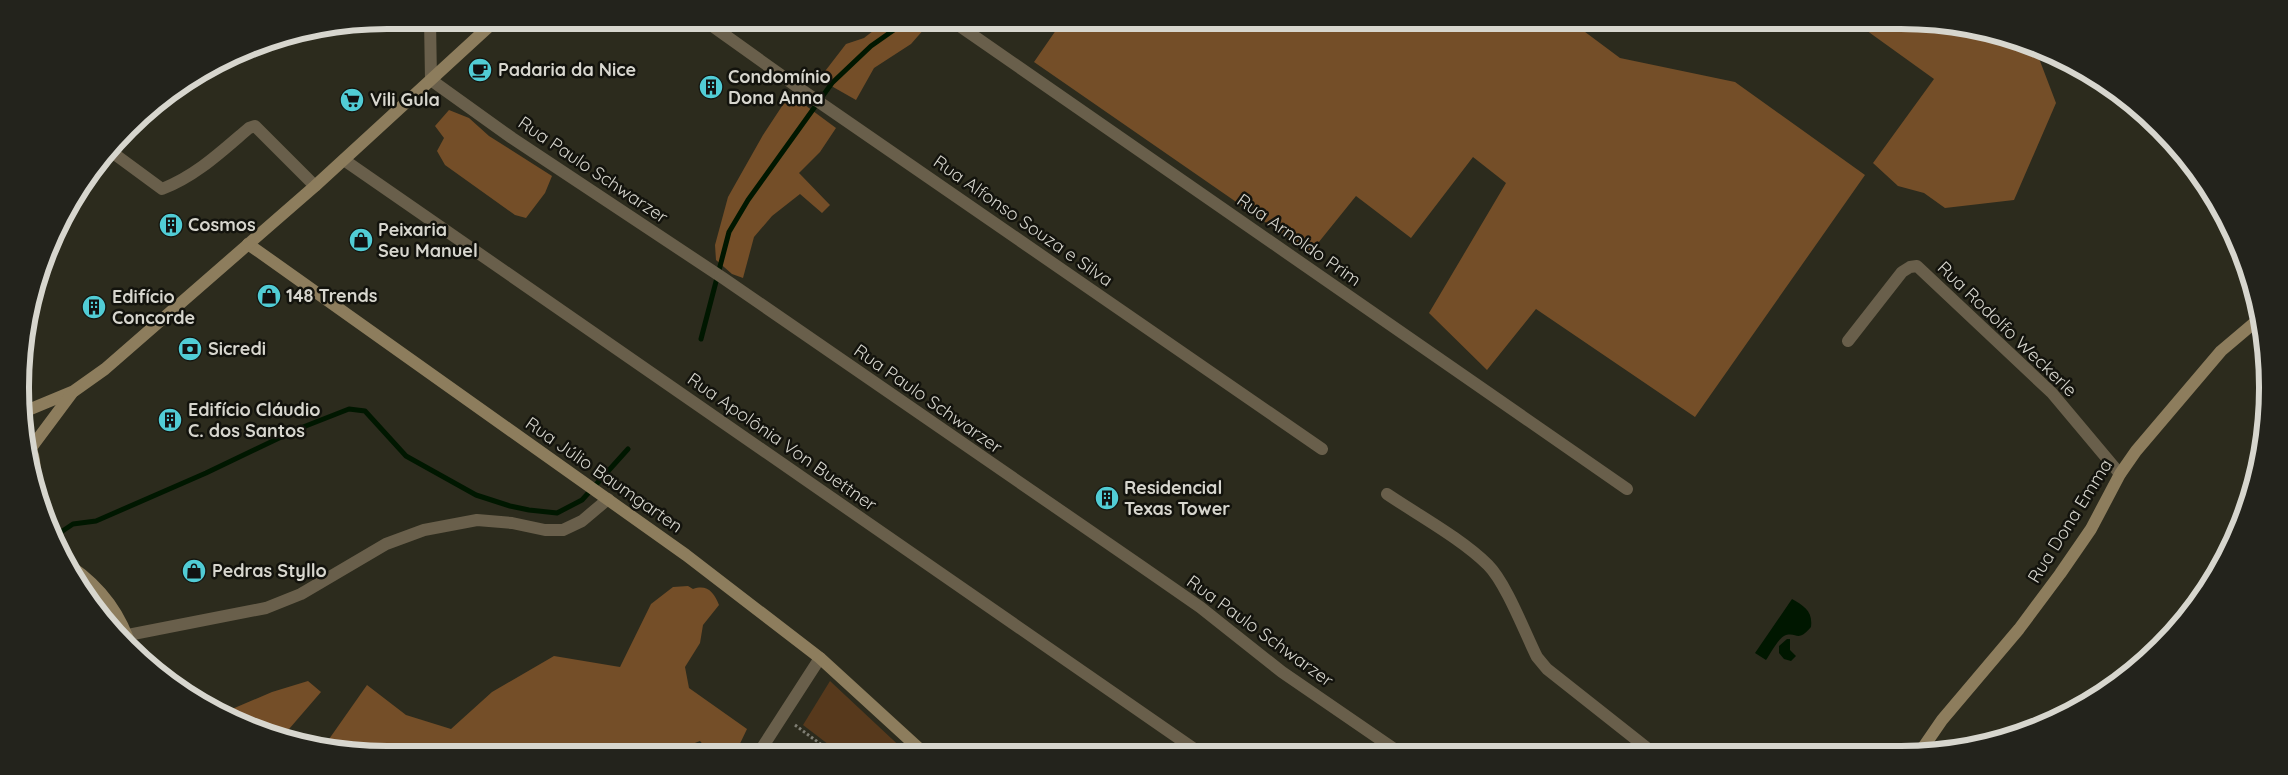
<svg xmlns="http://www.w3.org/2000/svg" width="2288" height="775" viewBox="0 0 2288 775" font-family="Quicksand,sans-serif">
  <rect width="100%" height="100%" fill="#2c2b1d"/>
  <path fill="#57391c" d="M 830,681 L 908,754 L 841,754 L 803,725 Z"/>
  <g fill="#744e28">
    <path d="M 887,20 L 932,20 L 911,44 L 874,68 L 856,100 L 819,79 L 846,44 L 864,38 Z"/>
    <path d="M 1063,20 L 1569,20 L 1620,58 L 1735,82 L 1865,175 L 1695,417 L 1536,309 L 1487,370 L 1429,313 L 1506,183 L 1473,157 L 1411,238 L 1356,196 L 1310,253 L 1034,62 Z"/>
    <path d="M 1852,20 L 1901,20 L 1995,32 L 2030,45 L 2040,61 L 2056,103 L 2014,200 L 1945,208 L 1924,193 L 1898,186 L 1873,163 L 1934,79 Z"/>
    <path d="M 790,94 L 836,128 L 820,152 L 799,173 L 830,205 L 822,213 L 800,194 L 772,216 L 754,237 L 743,278 L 732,274 L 716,260 L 715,245 L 728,197 L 763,135 Z"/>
    <path d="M 449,110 L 469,118 L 489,136 L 552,176 L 545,193 L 526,218 L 515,215 L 445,165 L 437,151 L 444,138 L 435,126 Z"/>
    <path d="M 688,586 L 693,589 C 707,584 714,592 719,605 L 703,625 L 700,643 L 685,667 L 689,688 L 747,729 L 735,754 L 711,754 L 700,741 L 677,750 L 675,754 L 576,755 L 574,752 L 547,748 L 538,755 L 388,755 L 310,745 L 327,742 L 367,685 L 406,715 L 451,729 L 492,692 L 554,656 L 620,667 L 651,604 L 673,587 Z"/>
    <path d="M 308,681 L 321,692 L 283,736 L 285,739 L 225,712 L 272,692 Z"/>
  </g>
  <g fill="#001700">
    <path d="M 1792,599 C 1804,606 1813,611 1811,627 C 1797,643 1798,632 1786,635 C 1778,638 1771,653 1766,660 L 1755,653 Z"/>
    <path d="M 1787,639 L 1790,639 L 1790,650 L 1796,656 L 1791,661 L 1784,659 L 1779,653 L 1779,646 Z"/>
  </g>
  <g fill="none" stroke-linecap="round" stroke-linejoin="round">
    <g stroke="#001700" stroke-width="5">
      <path d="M 701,339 L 729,232 L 748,200 L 832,83 L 871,46 L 908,20"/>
      <path d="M 61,532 L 73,524 L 96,521 L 206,473 L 298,429 L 349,409 L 365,411 L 406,456 L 476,495 L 510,506 L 529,510 L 557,513 L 582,500 L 628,449"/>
    </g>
    <path stroke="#7f7e73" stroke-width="3" stroke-dasharray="2.5 2.5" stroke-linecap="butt" d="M 795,725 L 834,754"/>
    <g stroke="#695f4b" stroke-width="12">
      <path d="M 430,20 L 431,80 L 512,138 L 723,278 L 1138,564 L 1200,607 L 1282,672 L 1400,753"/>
      <path d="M 704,20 L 806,93 L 1322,449"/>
      <path d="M 951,20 L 1627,489"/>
      <path d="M 1727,20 L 1731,23"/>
      <path d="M 109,150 L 162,189 C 196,176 222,151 249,128 L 255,126 L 315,186"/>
      <path d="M 344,160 L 1200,753"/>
      <path d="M 1848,341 L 1902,272 L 1910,267 L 1917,266 L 2052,393 L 2120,474"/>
      <path d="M 1387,494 C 1418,515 1462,539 1488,565 C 1506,583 1525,633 1537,657 L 1547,669 L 1652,752"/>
      <path d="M 128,635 L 266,608 L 301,594 L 386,544 L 424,530 L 477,520 L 512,523 L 545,530 L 563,530 L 582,521 L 608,499"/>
      <path d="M 758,754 L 820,658"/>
    </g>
    <g stroke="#8d7d5d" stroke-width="12">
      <path d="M 248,244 L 686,555 L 820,658 L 925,754"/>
      <path d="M 21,413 L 74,391 L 105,369 L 315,186 L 496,20"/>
      <path d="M 27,443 C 36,455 36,469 33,484"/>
      <path d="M 31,448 L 72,393"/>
      <path d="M 70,566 C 101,587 122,616 132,651"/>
      <path d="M 1920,752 L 1942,720 L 2019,629 L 2060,574 L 2091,529 L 2120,474 L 2136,451 L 2221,351 L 2260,318"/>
    </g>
  </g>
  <defs>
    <g id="cafe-disc" transform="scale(1.25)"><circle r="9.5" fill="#51ccd5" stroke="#13130d"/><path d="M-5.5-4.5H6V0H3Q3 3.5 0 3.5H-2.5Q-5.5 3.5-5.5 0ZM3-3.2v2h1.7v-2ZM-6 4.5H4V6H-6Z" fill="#111"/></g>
    <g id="building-disc" transform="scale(1.25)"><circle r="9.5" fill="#51ccd5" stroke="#13130d"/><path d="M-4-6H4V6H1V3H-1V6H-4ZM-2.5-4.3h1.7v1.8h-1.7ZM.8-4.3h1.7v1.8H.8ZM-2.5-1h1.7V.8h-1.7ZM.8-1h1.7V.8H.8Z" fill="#111"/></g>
    <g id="supermarket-disc" transform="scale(1.25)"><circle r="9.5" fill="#51ccd5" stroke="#13130d"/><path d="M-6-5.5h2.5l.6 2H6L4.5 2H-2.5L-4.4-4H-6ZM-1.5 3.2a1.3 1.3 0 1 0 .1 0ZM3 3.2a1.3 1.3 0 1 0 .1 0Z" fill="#111"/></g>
    <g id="shop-disc" transform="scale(1.25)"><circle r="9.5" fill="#51ccd5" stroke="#13130d"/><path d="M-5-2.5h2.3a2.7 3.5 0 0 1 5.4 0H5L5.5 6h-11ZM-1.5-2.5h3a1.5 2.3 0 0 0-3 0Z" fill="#111"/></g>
    <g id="bank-disc" transform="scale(1.25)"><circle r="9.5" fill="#51ccd5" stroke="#13130d"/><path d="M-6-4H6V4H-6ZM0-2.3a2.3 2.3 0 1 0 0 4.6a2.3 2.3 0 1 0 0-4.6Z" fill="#111"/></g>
  </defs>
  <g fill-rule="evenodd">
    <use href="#cafe-disc" x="480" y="70"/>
    <use href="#building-disc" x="711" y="87"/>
    <use href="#supermarket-disc" x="352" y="100"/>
    <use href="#building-disc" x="171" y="225"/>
    <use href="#shop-disc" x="361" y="240"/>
    <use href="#shop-disc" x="269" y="296"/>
    <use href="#building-disc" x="94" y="307"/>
    <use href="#bank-disc" x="190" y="349"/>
    <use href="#building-disc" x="170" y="420"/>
    <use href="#building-disc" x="1107" y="498"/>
    <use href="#shop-disc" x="194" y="571"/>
  </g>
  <g text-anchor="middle" stroke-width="5" stroke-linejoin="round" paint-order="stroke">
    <g font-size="18" font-weight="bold" fill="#d7d6ce" stroke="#13130d" text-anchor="start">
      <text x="498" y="76">Padaria da Nice</text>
      <text x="728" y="83">Condomínio<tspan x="728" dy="21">Dona Anna</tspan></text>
      <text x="370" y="106">Vili Gula</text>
      <text x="188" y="231">Cosmos</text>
      <text x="378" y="236">Peixaria<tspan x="378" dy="21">Seu Manuel</tspan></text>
      <text x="286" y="302">148 Trends</text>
      <text x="112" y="303">Edifício<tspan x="112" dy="21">Concorde</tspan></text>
      <text x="208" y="355">Sicredi</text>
      <text x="188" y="416">Edifício Cláudio<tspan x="188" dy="21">C. dos Santos</tspan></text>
      <text x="1124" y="494">Residencial<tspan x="1124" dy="21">Texas Tower</tspan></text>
      <text x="212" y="577">Pedras Styllo</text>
    </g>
    <g font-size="18" fill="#d7d6ce" stroke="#13130d">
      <text transform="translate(593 170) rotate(34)" y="6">Rua Paulo Schwarzer</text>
      <text transform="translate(1023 221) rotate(35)" y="6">Rua Alfonso Souza e Silva</text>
      <text transform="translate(1299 240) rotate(35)" y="6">Rua Arnoldo Prim</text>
      <text transform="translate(2007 329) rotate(44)" y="6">Rua Rodolfo Weckerle</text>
      <text transform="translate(928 399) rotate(35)" y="6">Rua Paulo Schwarzer</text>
      <text transform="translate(782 442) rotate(35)" y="6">Rua Apolônia Von Buettner</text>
      <text transform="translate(604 475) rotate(35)" y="6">Rua Júlio Baumgarten</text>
      <text transform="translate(2070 521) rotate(-58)" y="6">Rua Dona Emma</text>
      <text transform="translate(1260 631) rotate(36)" y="6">Rua Paulo Schwarzer</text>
    </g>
  </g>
  <path d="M0 0H2288V775H0ZM387 29H1901A358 358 0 0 1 2259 387V388A358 358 0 0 1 1901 746H387A358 358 0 0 1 29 388V387A358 358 0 0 1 387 29Z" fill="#23231c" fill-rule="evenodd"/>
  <path fill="none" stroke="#d7d6ce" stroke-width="6" d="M387 29H1901A358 358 0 0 1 2259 387V388A358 358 0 0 1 1901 746H387A358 358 0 0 1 29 388V387A358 358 0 0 1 387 29Z"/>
</svg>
